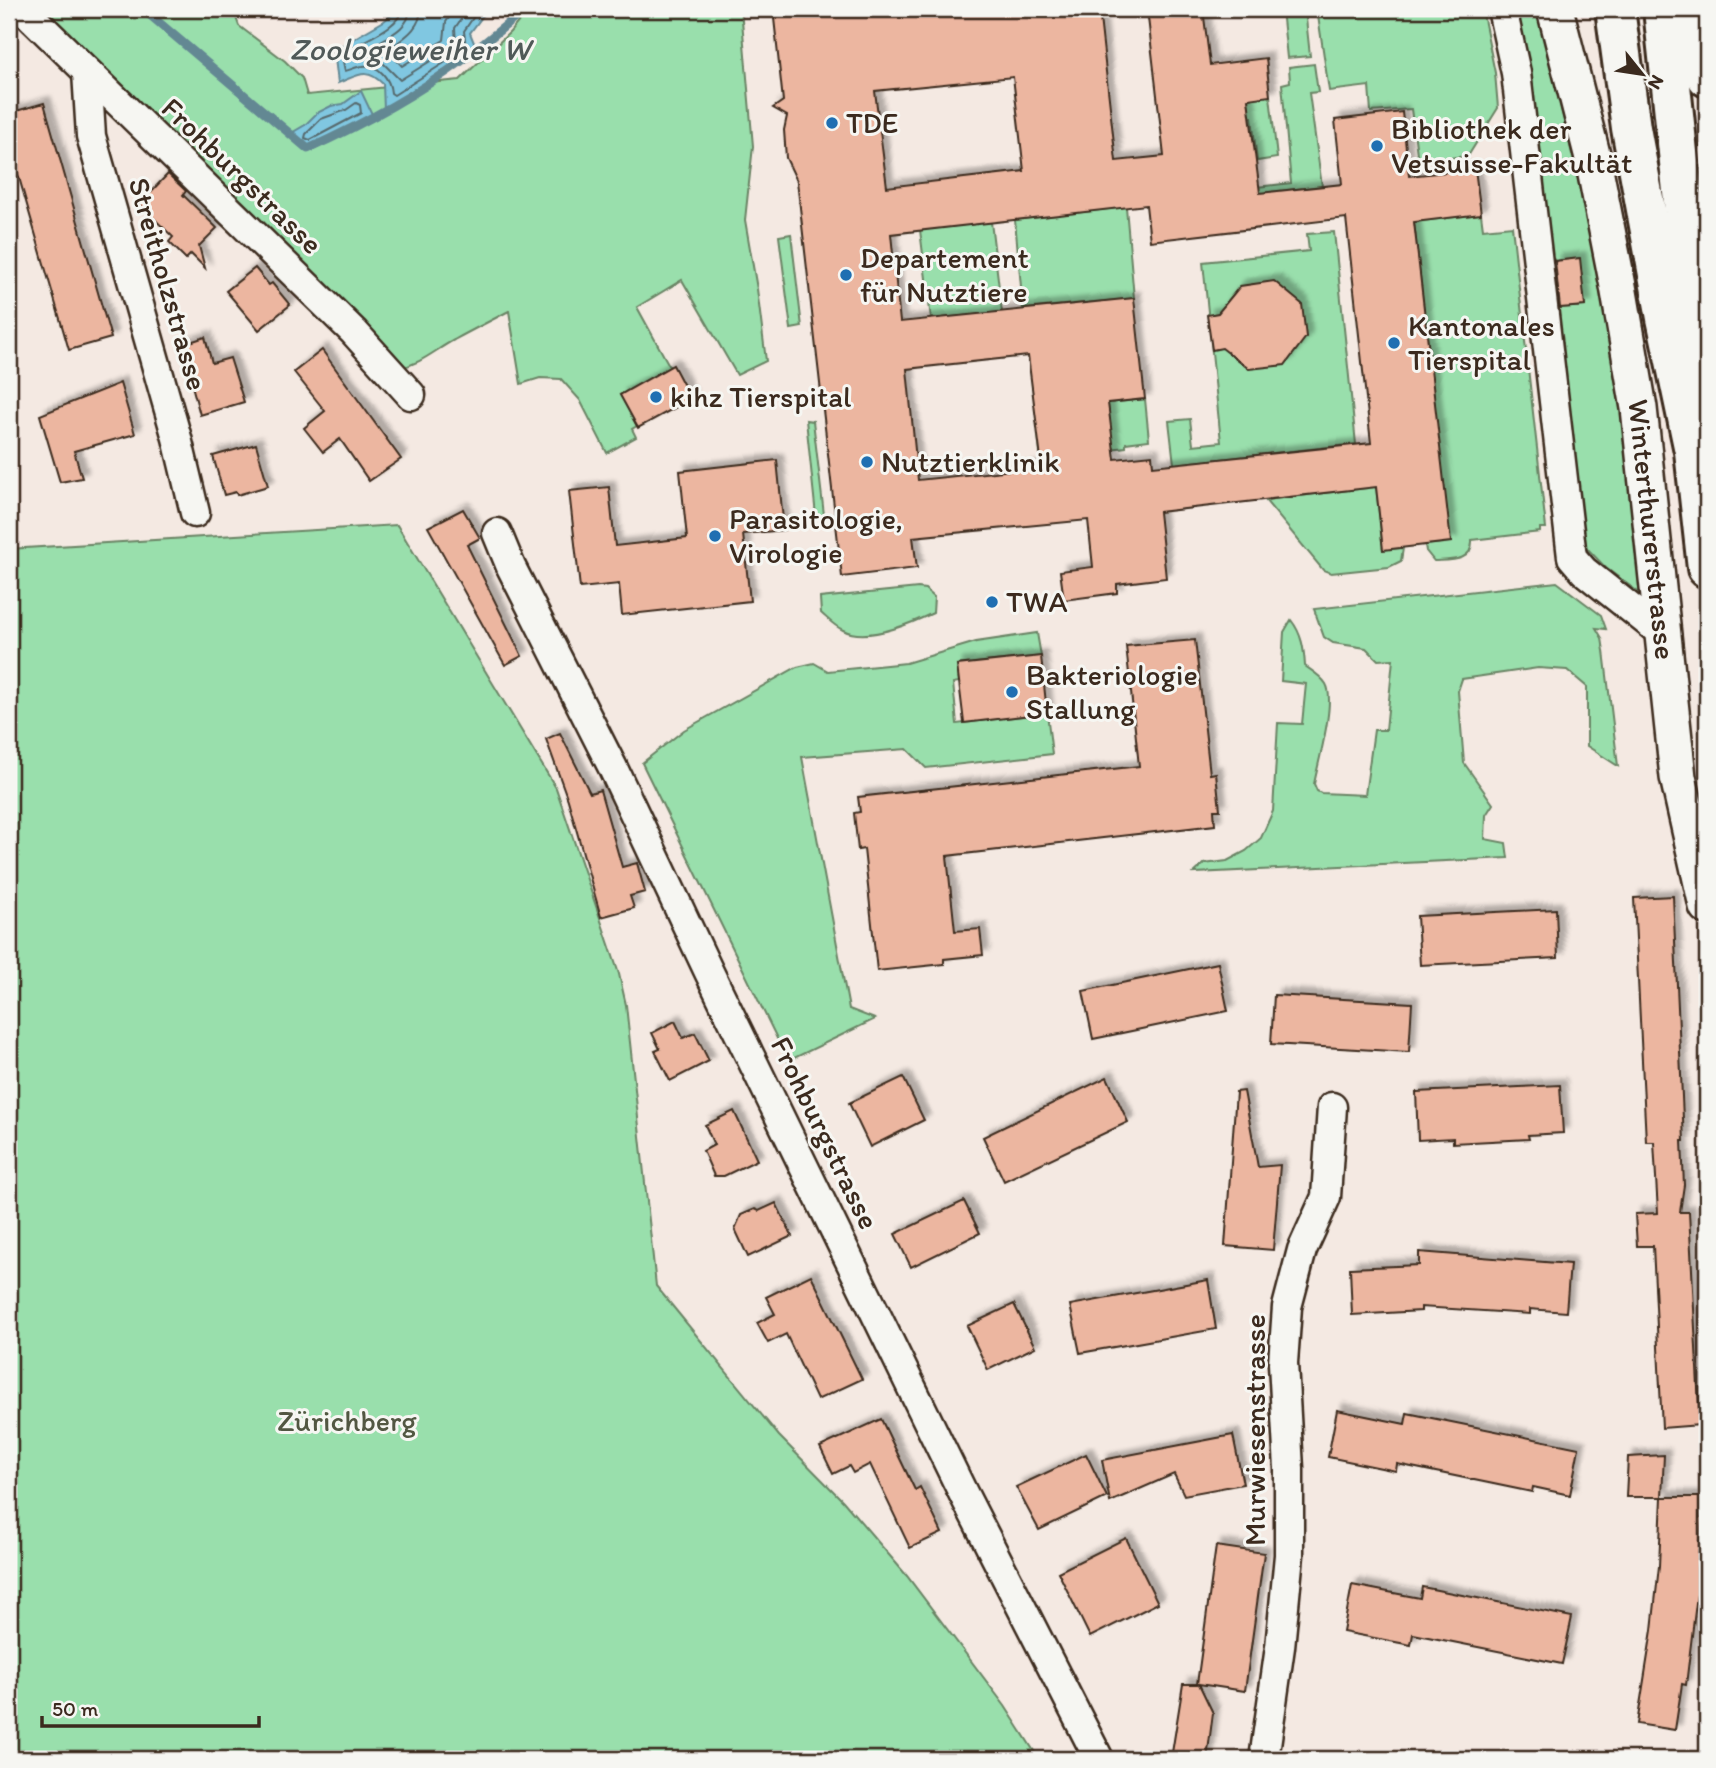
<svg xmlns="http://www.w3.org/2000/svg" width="1716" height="1768" viewBox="0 0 1716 1768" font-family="Itim,sans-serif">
  <defs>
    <filter id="shadow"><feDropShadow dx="6" dy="-6" stdDeviation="2" flood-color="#0004"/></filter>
  </defs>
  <rect width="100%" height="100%" fill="#f4e9e2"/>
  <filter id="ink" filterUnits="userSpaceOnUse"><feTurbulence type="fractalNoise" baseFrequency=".0143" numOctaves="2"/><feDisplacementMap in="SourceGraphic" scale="14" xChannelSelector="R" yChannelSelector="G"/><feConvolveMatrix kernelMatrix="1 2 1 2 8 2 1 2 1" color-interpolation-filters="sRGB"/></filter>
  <g filter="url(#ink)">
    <g fill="#99dfac" stroke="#6a8465" stroke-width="2">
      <path d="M 40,9 L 233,9 L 239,26 L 285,61 L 302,78 L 307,95 L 460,80 L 510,32 L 529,9 L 741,9 L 753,146 L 745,220 L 757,289 L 766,361 L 737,375 L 682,280 L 637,307 L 670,367 L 620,395 L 637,426 L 632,429 L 636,437 L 607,453 L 580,400 L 561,379 L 540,378 L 521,384 L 509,311 C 490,321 472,330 454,340 C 435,350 421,364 399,368 Z"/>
      <path d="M 1282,9 L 1305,9 L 1310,56 L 1287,58 Z"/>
      <path d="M 1317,9 L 1482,9 L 1495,73 L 1498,108 L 1468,156 L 1418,161 L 1411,109 L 1371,112 L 1369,86 L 1329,91 Z"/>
      <path d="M 1511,9 L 1537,9 C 1569,140 1602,271 1621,404 C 1630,468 1635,531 1642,595 L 1606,568 L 1583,544 L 1554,320 L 1559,308 L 1585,306 L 1579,258 L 1555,261 L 1546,250 Z"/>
      <path d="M 1314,64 L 1318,92 L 1309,93 L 1322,186 L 1225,197 L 1223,102 L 1270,96 L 1277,158 L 1257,161 L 1252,117 L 1232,118 L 1231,190 L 1291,183 L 1282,84 L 1290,82 L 1289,67 Z"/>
      <path d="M 1126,207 L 1134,298 L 1023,309 L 1015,220 Z"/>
      <path d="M 1481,214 L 1483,229 L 1512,226 L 1546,528 L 1540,528 L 1540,532 L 1472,540 C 1473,562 1451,560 1434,561 L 1426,551 L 1425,545 L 1450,542 L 1414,222 Z"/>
      <path d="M 991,222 L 1002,312 L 931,319 L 920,230 Z"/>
      <path d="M 1334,232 L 1356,444 L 1174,464 L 1169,421 L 1190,419 L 1193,445 L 1221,442 L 1203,262 L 1309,251 L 1307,234 Z"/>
      <path d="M 791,234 L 802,327 L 791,329 L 779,236 Z"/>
      <path d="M 1145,399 L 1149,440 L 1126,443 L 1126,447 L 1051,456 L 1050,452 L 1040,453 L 1038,433 L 1110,424 L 1108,403 Z"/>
      <path d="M 806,420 L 813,421 L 824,515 L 816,516 Z"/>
      <path d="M 1376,487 L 1383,550 L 1403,548 L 1401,561 L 1389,567 L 1331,573 L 1323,570 L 1265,500 Z"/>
      <path d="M 397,525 L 556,788 L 619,974 L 626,1005 L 656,1286 L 779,1436 L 843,1501 L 907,1576 L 1005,1706 L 1039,1759 L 9,1759 L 9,549 Z"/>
      <path d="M 1557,582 L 1601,615 L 1606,629 L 1596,628 L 1602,638 L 1604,651 L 1618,766 L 1587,746 L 1587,687 L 1567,670 L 1538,668 L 1462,679 L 1458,691 L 1464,763 L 1493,804 L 1486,815 L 1485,839 L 1506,843 L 1508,858 L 1194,873 L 1204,864 L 1227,861 L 1246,851 L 1261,838 L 1273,811 L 1278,723 L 1302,724 L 1306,684 L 1281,681 L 1284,632 L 1291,620 C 1302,634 1304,649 1305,666 C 1312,671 1321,676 1326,684 C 1336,701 1318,763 1314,784 L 1317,791 L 1321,793 L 1365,795 L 1374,730 L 1386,730 L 1393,659 L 1378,660 L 1366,648 L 1333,643 L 1324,637 L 1314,609 Z"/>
      <path d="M 918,588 L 925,589 L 934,597 L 933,613 C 910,624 867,643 843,630 C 834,626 828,619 821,613 L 820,598 Z"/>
      <path d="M 1037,633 L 1041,656 L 957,665 L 959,682 L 953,683 L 957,724 L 1047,713 L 1052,754 L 926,768 L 907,749 L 802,757 L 849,1009 L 875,1019 L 788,1061 L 642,763 L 684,730 L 797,667 L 814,663 L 828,671 L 906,663 L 976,642 Z"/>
    </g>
    <g fill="#80c7e1" stroke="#648893" stroke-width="2">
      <path d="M 398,9 L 488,9 L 470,33 L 477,50 L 384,110 L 383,84 C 366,67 359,75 338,83 L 334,50 L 384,21 Z"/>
      <path d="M 361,91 L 372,114 L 344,131 L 308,149 L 290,134 L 305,125 L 317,113 L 331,106 L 343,104 Z"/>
    </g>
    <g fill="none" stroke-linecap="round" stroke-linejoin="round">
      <g stroke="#57696c" stroke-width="2">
        <path d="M 402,9 C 399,30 356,41 342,56 L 345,71 C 351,70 357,66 363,66 C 379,64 390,79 391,93 L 394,95 L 466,49 L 464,31 L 479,9"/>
        <path d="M 410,9 C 409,33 378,39 363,53 L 365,57 L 382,62 L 400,80 L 456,45 L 455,28 L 468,9"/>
        <path d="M 421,9 C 420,30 403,38 388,50 L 402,66 L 444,40 L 446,22 L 455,9"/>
        <path d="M 356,103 L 360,105 L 361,113 L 310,140 L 305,138 L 306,134 L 321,119 L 346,110 Z"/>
      </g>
      <path stroke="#648893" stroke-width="9" d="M 143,9 L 308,149 C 361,125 416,95 463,60 C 484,43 505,26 526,9"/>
    </g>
    <g fill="#ecb6a0" stroke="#3b2a1e" stroke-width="2" fill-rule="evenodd" filter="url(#shadow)">
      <path d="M 773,9 L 1099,9 L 1116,161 L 1164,156 L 1147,9 L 1203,9 L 1210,65 L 1266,58 L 1270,96 L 1248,99 L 1260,193 L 1342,184 L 1335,120 L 1402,112 L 1409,176 L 1475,169 L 1481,214 L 1414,222 L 1451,542 L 1383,550 L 1376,487 L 1159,512 L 1166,578 L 1117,584 L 1117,593 L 1064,600 L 1060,571 L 1093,567 L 1088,520 L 913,537 L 917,568 L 842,577 L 797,181 L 786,158 L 784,130 L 787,116 L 773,108 L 783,101 ZM 1013,77 L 1024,171 L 887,187 L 875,91 ZM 1146,205 L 1150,241 L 1346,218 L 1371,443 L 1153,466 L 1152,455 L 1115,459 L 1108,403 L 1145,399 L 1134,298 L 900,322 L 891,234 ZM 1028,356 L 1042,467 L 918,480 L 907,369 Z"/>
      <path d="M 44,103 L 111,338 L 69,350 L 9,143 L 9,113 Z"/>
      <path d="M 168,174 L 186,191 L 183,195 L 217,228 L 199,246 L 205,268 L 191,254 L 186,259 L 169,242 L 173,237 L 139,204 Z"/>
      <path d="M 1580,258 L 1585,306 L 1560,308 L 1555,261 Z"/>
      <path d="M 255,268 L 269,285 L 272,283 L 290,305 L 259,330 L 226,291 Z"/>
      <path d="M 1274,281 L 1302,304 L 1306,337 L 1285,365 L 1249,369 L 1222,348 L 1212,350 L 1207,315 L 1218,313 L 1240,286 Z"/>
      <path d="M 205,337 L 212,363 L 230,358 L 244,402 L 200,415 L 181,345 Z"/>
      <path d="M 322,350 L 401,459 L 369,481 L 340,439 L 323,452 L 304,428 L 325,411 L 294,372 Z"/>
      <path d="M 673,365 L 691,399 L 638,428 L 620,395 Z"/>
      <path d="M 120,383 L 135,434 L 74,451 L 82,478 L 60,482 L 40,415 Z"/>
      <path d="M 256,444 L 268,486 L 237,495 L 236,492 L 224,495 L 213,456 Z"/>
      <path d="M 777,460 L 784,530 L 743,534 L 750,601 L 622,615 L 619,584 L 580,588 L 569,491 L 609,487 L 615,546 L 687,538 L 680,471 Z"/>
      <path d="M 463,509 L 480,538 L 467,545 L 522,656 L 505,665 L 428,527 Z"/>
      <path d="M 1195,640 L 1210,774 L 1216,773 L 1220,810 L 1214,810 L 1215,825 L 947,856 L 955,931 L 980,929 L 983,955 L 944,959 L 944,964 L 877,971 L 864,849 L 858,850 L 854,813 L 860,812 L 858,797 L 1139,766 L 1126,646 Z"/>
      <path d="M 1041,656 L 1047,713 L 964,723 L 957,665 Z"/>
      <path d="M 560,733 L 590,793 L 600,790 L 622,867 L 637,863 L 645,892 L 630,896 L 634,908 L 601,917 L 568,800 L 546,739 Z"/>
      <path d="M 1673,896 L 1684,1141 L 1682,1141 L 1684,1185 L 1680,1212 L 1689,1212 L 1700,1425 L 1662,1428 L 1653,1246 L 1637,1246 L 1635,1214 L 1658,1213 L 1654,1142 L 1646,1142 L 1634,898 Z"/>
      <path d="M 1556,909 L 1558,958 L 1420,965 L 1417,916 Z"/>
      <path d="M 1218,963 L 1228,1011 L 1093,1039 L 1083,991 Z"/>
      <path d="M 1274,995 L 1412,1003 L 1409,1052 L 1271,1044 Z"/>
      <path d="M 675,1021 L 683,1038 L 695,1033 L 709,1061 L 670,1081 L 655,1051 L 660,1049 L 652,1033 Z"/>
      <path d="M 903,1077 L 924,1120 L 870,1147 L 849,1103 Z"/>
      <path d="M 1107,1077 L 1128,1122 L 1004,1181 L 983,1137 Z"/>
      <path d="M 1560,1085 L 1563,1133 L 1528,1135 L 1529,1139 L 1453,1143 L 1453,1138 L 1418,1140 L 1416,1092 Z"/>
      <path d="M 1244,1091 L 1258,1167 L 1280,1165 L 1273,1250 L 1225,1246 L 1236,1092 Z"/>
      <path d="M 734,1111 L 757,1160 L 724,1176 L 714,1176 L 703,1151 L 714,1145 L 705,1125 Z"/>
      <path d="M 964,1201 L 980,1233 L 911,1267 L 895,1234 Z"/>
      <path d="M 776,1203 L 792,1236 L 748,1257 L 735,1229 L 741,1215 L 755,1209 L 759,1211 Z"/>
      <path d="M 1419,1252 L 1570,1264 L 1566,1312 L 1530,1309 L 1530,1314 L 1421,1307 L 1421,1311 L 1352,1315 L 1350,1268 L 1419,1265 Z"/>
      <path d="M 811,1275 L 862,1379 L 817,1400 L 786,1334 L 768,1343 L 757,1323 L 775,1314 L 766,1297 Z"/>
      <path d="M 1208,1280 L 1216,1329 L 1080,1353 L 1070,1305 Z"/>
      <path d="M 1014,1304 L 1035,1347 L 988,1370 L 967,1326 Z"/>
      <path d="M 1337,1410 L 1405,1424 L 1407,1413 L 1579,1448 L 1570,1495 L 1533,1487 L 1532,1492 L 1397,1464 L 1396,1471 L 1328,1457 Z"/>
      <path d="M 881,1419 L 915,1490 L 920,1487 L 942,1533 L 910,1548 L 870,1464 L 853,1473 L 849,1466 L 833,1474 L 820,1447 Z"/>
      <path d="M 1233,1435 L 1243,1484 L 1184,1495 L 1174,1474 L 1110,1502 L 1102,1460 Z"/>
      <path d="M 1086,1454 L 1107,1497 L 1039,1530 L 1016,1487 Z"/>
      <path d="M 1664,1455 L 1662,1497 L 1626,1497 L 1628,1457 Z"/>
      <path d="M 1662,1497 L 1701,1497 L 1700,1518 L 1702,1518 L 1697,1569 L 1697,1594 L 1686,1685 L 1682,1684 L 1675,1730 L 1637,1724 L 1652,1630 L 1659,1566 Z"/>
      <path d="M 1126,1538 L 1158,1603 L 1090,1637 L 1058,1572 Z"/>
      <path d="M 1216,1546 L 1264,1553 L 1245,1691 L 1199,1684 L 1213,1713 L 1207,1759 L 1171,1759 L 1183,1684 L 1197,1684 Z"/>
      <path d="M 1352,1585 L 1420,1598 L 1422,1587 L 1572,1617 L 1562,1664 L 1413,1634 L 1411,1645 L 1343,1632 Z"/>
    </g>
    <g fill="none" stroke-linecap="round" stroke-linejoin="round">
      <g stroke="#3b2a1e" stroke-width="33">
        <g id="minor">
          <path d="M 23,9 L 354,332 L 411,395"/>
          <path d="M 1502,9 L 1516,73 L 1572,557 L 1584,571 L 1663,634"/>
          <path d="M 87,72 L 91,136 L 177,438 L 195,513"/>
          <path d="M 497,533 L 511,567 L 612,766 L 709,972 L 963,1493 L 1099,1759"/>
          <path d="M 1264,1759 L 1280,1647 L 1289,1555 L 1289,1469 L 1283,1363 L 1287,1307 L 1302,1250 L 1326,1197 L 1332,1107"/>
        </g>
      </g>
      <g stroke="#3b2a1e" stroke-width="40">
        <g id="major">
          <path id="s1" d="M 1555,9 L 1592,154 L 1618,286 L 1639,408 L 1678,777 L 1707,906"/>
        </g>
      </g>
      <g stroke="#3b2a1e" stroke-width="44">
        <g id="highway">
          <path d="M 1615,9 L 1631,128 L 1666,318 L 1694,451 L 1707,568"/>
          <path d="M 1663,9 L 1695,315 L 1694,376"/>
          <path d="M 1698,9 L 1707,77"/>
        </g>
      </g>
      <use href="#minor" stroke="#f6f6f2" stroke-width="28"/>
      <use href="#major" stroke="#f6f6f2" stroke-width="35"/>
      <use href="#highway" stroke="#f6f6f2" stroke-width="38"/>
    </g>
  </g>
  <g fill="#1f6fb2" stroke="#f6f6f2" stroke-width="2.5">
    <circle cx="832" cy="123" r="7"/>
    <circle cx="1377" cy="146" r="7"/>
    <circle cx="846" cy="275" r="7"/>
    <circle cx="1394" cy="343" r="7"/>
    <circle cx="656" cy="397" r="7"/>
    <circle cx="867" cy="462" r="7"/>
    <circle cx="715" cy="536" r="7"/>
    <circle cx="992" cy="602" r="7"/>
    <circle cx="1012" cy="692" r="7"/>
  </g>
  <g text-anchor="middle" stroke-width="6" stroke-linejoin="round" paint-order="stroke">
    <g font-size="30" fill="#3b2a1e" stroke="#f6f6f2" text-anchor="start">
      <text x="846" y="133">TDE</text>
      <text x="1391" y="139">Bibliothek der<tspan x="1391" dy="34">Vetsuisse-Fakultät</tspan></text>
      <text x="860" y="268">Departement<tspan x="860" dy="34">für Nutztiere</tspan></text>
      <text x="1408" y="336">Kantonales<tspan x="1408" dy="34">Tierspital</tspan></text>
      <text x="670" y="407">kihz Tierspital</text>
      <text x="881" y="472">Nutztierklinik</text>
      <text x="729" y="529">Parasitologie,<tspan x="729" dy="34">Virologie</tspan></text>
      <text x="1006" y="612">TWA</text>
      <text x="1026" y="685">Bakteriologie<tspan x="1026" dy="34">Stallung</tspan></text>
    </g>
    <g font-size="30" fill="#3b2a1e" stroke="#f6f6f2">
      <text transform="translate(242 176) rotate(44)" y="10">Frohburgstrasse</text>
      <text transform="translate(168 284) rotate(74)" y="10">Streitholzstrasse</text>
      <text dy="10" stroke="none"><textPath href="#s1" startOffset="530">Winterthurerstrasse</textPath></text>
      <text transform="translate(825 1133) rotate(64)" y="10">Frohburgstrasse</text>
      <text transform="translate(1255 1430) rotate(-90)" y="10">Murwiesenstrasse</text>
    </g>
    <g font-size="30" fill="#525742" stroke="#f6f6f2">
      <text x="347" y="1431">Zürichberg</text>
    </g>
    <g font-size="32" font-style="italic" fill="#505958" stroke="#f6f6f2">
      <text x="410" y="60">Zoologieweiher W</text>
    </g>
  </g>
  <rect width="1716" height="1768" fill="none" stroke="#f6f6f2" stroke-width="35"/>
  <rect x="18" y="18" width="1681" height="1733" fill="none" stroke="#3b2a1e" stroke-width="2.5" filter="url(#ink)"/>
  <g transform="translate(1642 74) rotate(120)" stroke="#f6f6f2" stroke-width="5" paint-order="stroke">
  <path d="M0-5L12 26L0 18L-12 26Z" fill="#3b2a1e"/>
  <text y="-10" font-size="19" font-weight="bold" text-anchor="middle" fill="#3b2a1e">N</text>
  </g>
  <path d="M42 1716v10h217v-10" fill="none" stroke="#3b2a1e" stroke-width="3.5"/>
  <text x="52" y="1716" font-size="21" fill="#3b2a1e" stroke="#f6f6f2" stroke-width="5" paint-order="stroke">50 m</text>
</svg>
